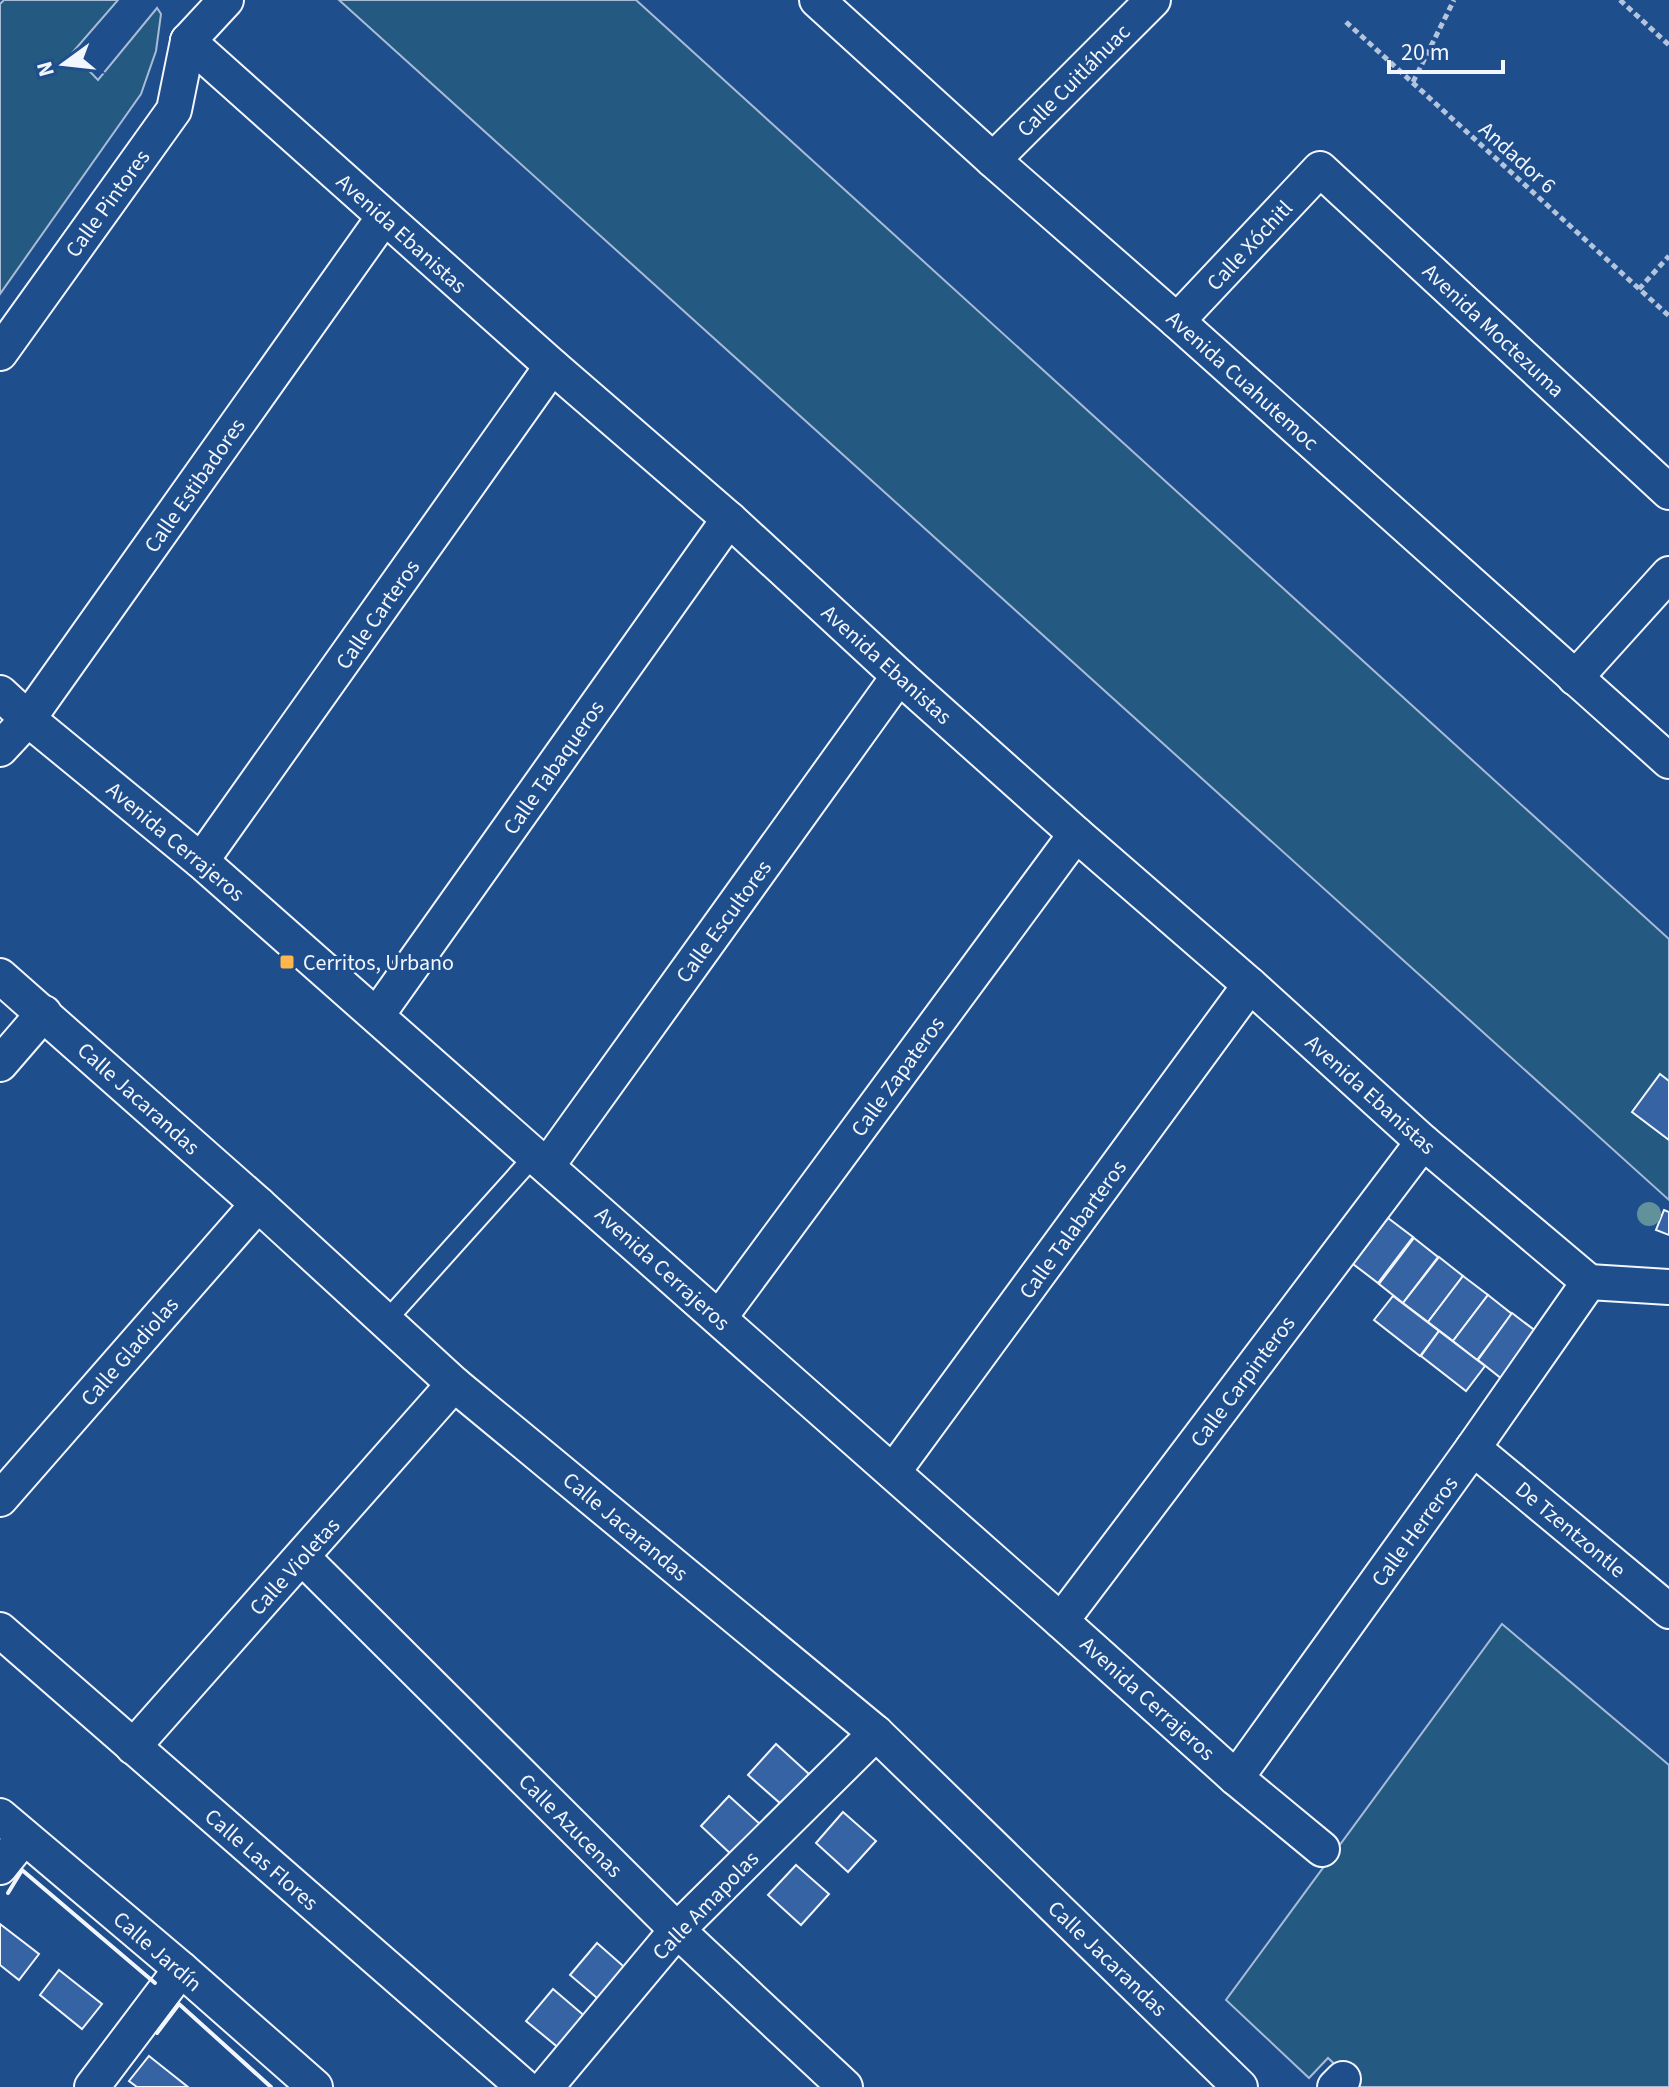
<svg xmlns="http://www.w3.org/2000/svg" width="1669" height="2087" viewBox="0 0 1669 2087" font-family="'Source Sans 3',sans-serif">
  <rect width="100%" height="100%" fill="#1f4e8c"/>
  <g fill="#245a82" stroke="#a8bbd7" stroke-width="2">
    <path d="M 4,0 L 118,0 L 72,53 L 98,80 L 157,8 L 161,14 L 156,51 L 141,94 L 0,294 L 0,4 Z"/>
    <path d="M 339,0 L 636,0 L 1669,939 L 1669,1200 Z"/>
    <path d="M 1502,1624 L 1669,1765 L 1669,2087 L 1359,2087 L 1328,2058 L 1309,2078 L 1226,2000 Z"/>
  </g>
  <g fill="#3563a3" stroke="#f2f6ff" stroke-width="2">
    <path d="M 1660,1074 L 1669,1081 L 1669,1140 L 1632,1112 Z"/>
    <path d="M 1664,1210 L 1669,1212 L 1669,1235 L 1656,1230 Z"/>
    <path d="M 1388,1218 L 1413,1237 L 1378,1283 L 1353,1264 Z"/>
    <path d="M 1414,1238 L 1438,1257 L 1403,1303 L 1379,1284 Z"/>
    <path d="M 1439,1257 L 1463,1276 L 1428,1322 L 1403,1303 Z"/>
    <path d="M 1463,1276 L 1488,1295 L 1453,1341 L 1428,1322 Z"/>
    <path d="M 1488,1295 L 1512,1314 L 1477,1360 L 1453,1341 Z"/>
    <path d="M 1393,1296 L 1439,1331 L 1420,1356 L 1374,1320 Z"/>
    <path d="M 1512,1313 L 1537,1332 L 1502,1379 L 1478,1360 Z"/>
    <path d="M 1439,1331 L 1485,1366 L 1466,1391 L 1421,1356 Z"/>
    <path d="M 776,1744 L 809,1774 L 781,1804 L 748,1775 Z"/>
    <path d="M 729,1796 L 761,1825 L 733,1856 L 701,1826 Z"/>
    <path d="M 843,1812 L 876,1841 L 848,1872 L 816,1843 Z"/>
    <path d="M 796,1865 L 829,1894 L 801,1925 L 768,1895 Z"/>
    <path d="M 0,1924 L 39,1954 L 19,1980 L 0,1965 Z"/>
    <path d="M 597,1943 L 630,1972 L 603,2003 L 570,1975 Z"/>
    <path d="M 59,1970 L 102,2004 L 82,2029 L 40,1995 Z"/>
    <path d="M 553,1989 L 587,2018 L 560,2049 L 526,2021 Z"/>
    <path d="M 149,2056 L 188,2087 L 137,2087 L 129,2081 Z"/>
  </g>
  <g fill="none" stroke-linecap="round" stroke-linejoin="round">
    <g stroke="#f2f6ff" stroke-width="22">
      <path id="service" d="M 386,1321 L 535,1155"/>
    </g>
    <g stroke="#f2f6ff" stroke-width="38">
      <g id="minor">
        <path d="M 817,0 L 993,160 L 1177,321 L 1669,761"/>
        <path d="M 188,41 L 552,366 L 729,519 L 899,676 L 1076,834 L 1250,985 L 1423,1142 L 1589,1282"/>
        <path d="M 188,41 L 226,0"/>
        <path d="M 993,160 L 1153,0"/>
        <path d="M 1177,321 L 1320,169 L 1669,492"/>
        <path d="M 0,353 L 174,110 L 188,41"/>
        <path d="M 1575,678 L 1669,574"/>
        <path d="M 0,693 L 28,719 L 201,861 L 1061,1621 L 1236,1778 L 1322,1849"/>
        <path d="M 0,749 L 28,719 L 384,217"/>
        <path d="M 201,861 L 552,366"/>
        <path d="M 0,976 L 258,1204 L 454,1384 L 876,1733 L 1240,2087"/>
        <path d="M 377,1015 L 729,519"/>
        <path d="M 0,1064 L 44,1013"/>
        <path d="M 547,1166 L 899,676"/>
        <path d="M 1589,1282 L 1669,1287"/>
        <path d="M 719,1318 L 1076,834"/>
        <path d="M 1473,1448 L 1669,1611"/>
        <path d="M 893,1472 L 1250,985"/>
        <path d="M 0,1499 L 258,1204"/>
        <path d="M 302,1557 L 677,1930 L 845,2087"/>
        <path d="M 1061,1621 L 1423,1142"/>
        <path d="M 0,1630 L 524,2087"/>
        <path d="M 133,1747 L 454,1384"/>
        <path d="M 1236,1778 L 1473,1448 L 1589,1282"/>
        <path d="M 0,1816 L 181,1969 L 315,2087"/>
        <path d="M 0,1867 L 24,1837"/>
        <path d="M 92,2087 L 181,1969"/>
        <path d="M 546,2087 L 677,1930 L 876,1733"/>
        <path d="M 1335,2087 L 1343,2079"/>
      </g>
    </g>
    <g stroke="#b3c4dc" stroke-width="5" stroke-dasharray="6 4" stroke-linecap="butt">
      <path d="M 1620,0 L 1669,45"/>
      <path d="M 1346,22 L 1669,316"/>
      <path d="M 1413,82 L 1454,0"/>
      <path d="M 1639,289 L 1669,256"/>
    </g>
    <use href="#service" stroke="#1f4e8c" stroke-width="18"/>
    <use href="#minor" stroke="#1f4e8c" stroke-width="34"/>
    <g stroke="#f2f6ff" stroke-width="4">
      <path d="M 8,1893 L 22,1870 L 155,1983"/>
      <path d="M 157,2033 L 179,2004 L 271,2087"/>
    </g>
  </g>
  <circle fill="#61919a" cx="1649" cy="1214" r="12"/>
  <rect fill="#ffb74d" stroke="#1f4e8c" stroke-width="3" x="279" y="954" width="16" height="16" rx="4"/>
  <g text-anchor="middle" stroke-width="6" stroke-linejoin="round" paint-order="stroke">
    <g font-size="22" fill="#f2f6ff" stroke="#1f4e8c">
      <text transform="translate(1073 80) rotate(-45)" y="8">Calle Cuitláhuac</text>
      <text transform="translate(1518 157) rotate(42)" y="8">Andador 6</text>
      <text transform="translate(107 203) rotate(-54)" y="8">Calle Pintores</text>
      <text transform="translate(402 233) rotate(42)" y="8">Avenida Ebanistas</text>
      <text transform="translate(1249 245) rotate(-47)" y="8">Calle Xóchitl</text>
      <text transform="translate(1494 330) rotate(43)" y="8">Avenida Moctezuma</text>
      <text transform="translate(1243 380) rotate(42)" y="8">Avenida Cuahutemoc</text>
      <text transform="translate(194 485) rotate(-55)" y="8">Calle Estibadores</text>
      <text transform="translate(377 614) rotate(-55)" y="8">Calle Carteros</text>
      <text transform="translate(887 664) rotate(42)" y="8">Avenida Ebanistas</text>
      <text transform="translate(553 767) rotate(-55)" y="8">Calle Tabaqueros</text>
      <text transform="translate(176 841) rotate(40)" y="8">Avenida Cerrajeros</text>
      <text transform="translate(723 921) rotate(-54)" y="8">Calle Escultores</text>
      <text transform="translate(897 1076) rotate(-54)" y="8">Calle Zapateros</text>
      <text transform="translate(1371 1094) rotate(42)" y="8">Avenida Ebanistas</text>
      <text transform="translate(139 1098) rotate(42)" y="8">Calle Jacarandas</text>
      <text transform="translate(1072 1229) rotate(-54)" y="8">Calle Talabarteros</text>
      <text transform="translate(663 1268) rotate(42)" y="8">Avenida Cerrajeros</text>
      <text transform="translate(129 1351) rotate(-49)" y="8">Calle Gladiolas</text>
      <text transform="translate(1242 1381) rotate(-53)" y="8">Calle Carpinteros</text>
      <text transform="translate(626 1526) rotate(40)" y="8">Calle Jacarandas</text>
      <text transform="translate(1571 1529) rotate(40)" y="8">De Tzentzontle</text>
      <text transform="translate(1414 1531) rotate(-54)" y="8">Calle Herreros</text>
      <text transform="translate(294 1566) rotate(-48)" y="8">Calle Violetas</text>
      <text transform="translate(1148 1698) rotate(42)" y="8">Avenida Cerrajeros</text>
      <text transform="translate(571 1825) rotate(45)" y="8">Calle Azucenas</text>
      <text transform="translate(262 1859) rotate(41)" y="8">Calle Las Flores</text>
      <text transform="translate(705 1905) rotate(-46)" y="8">Calle Amapolas</text>
      <text transform="translate(158 1951) rotate(41)" y="8">Calle Jardín</text>
      <text transform="translate(1108 1958) rotate(44)" y="8">Calle Jacarandas</text>
    </g>
    <g font-size="22" fill="#f2f6ff" stroke="#1f4e8c" text-anchor="start">
      <text x="303" y="970">Cerritos, Urbano</text>
    </g>
  </g>
  <g transform="translate(64 64) rotate(255)" stroke="#1f4e8c" stroke-width="6" paint-order="stroke">
  <path d="M0-6L14 30L0 20L-14 30Z" fill="#f2f6ff"/>
  <text y="-12" font-size="22" font-weight="bold" text-anchor="middle" fill="#f2f6ff">N</text>
  </g>
  <path d="M1389 60v12h114v-12" fill="none" stroke="#f2f6ff" stroke-width="4"/>
  <text x="1401" y="60" font-size="24" fill="#f2f6ff" stroke="#1f4e8c" stroke-width="6" paint-order="stroke">20 m</text>
</svg>
